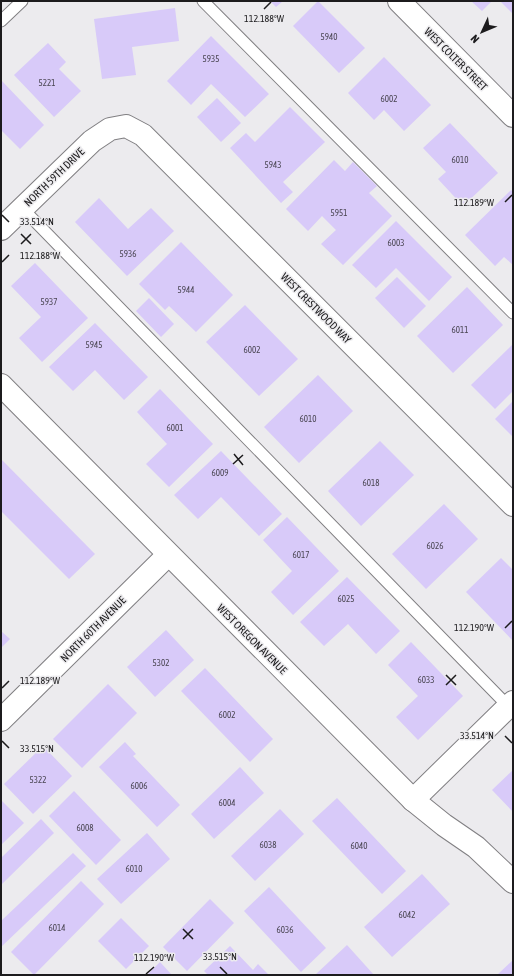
<svg xmlns="http://www.w3.org/2000/svg" width="514" height="976" viewBox="0 0 514 976" font-family="'Asap Condensed',sans-serif">
  <rect width="100%" height="100%" fill="#ecebee"/>
  <g fill="#d8caf9">
    <path d="M 270,1 L 283,1 L 276,7 Z"/>
    <path d="M 318,1 L 365,48 L 339,73 L 293,26 Z"/>
    <path d="M 471,1 L 492,1 L 482,11 Z"/>
    <path d="M 500,1 L 513,1 L 513,14 Z"/>
    <path d="M 175,8 L 179,41 L 132,47 L 136,75 L 102,79 L 94,19 Z"/>
    <path d="M 211,36 L 269,94 L 245,117 L 211,84 L 191,105 L 167,81 Z"/>
    <path d="M 48,43 L 66,62 L 59,69 L 81,91 L 54,117 L 14,75 Z"/>
    <path d="M 384,57 L 431,105 L 404,131 L 384,110 L 374,120 L 348,93 Z"/>
    <path d="M 1,80 L 44,125 L 20,149 L 1,130 Z"/>
    <path d="M 217,98 L 241,123 L 221,142 L 197,117 Z"/>
    <path d="M 290,107 L 325,142 L 283,182 L 293,192 L 281,203 L 230,148 L 246,133 L 255,142 Z"/>
    <path d="M 450,123 L 498,173 L 463,206 L 438,179 L 446,172 L 423,148 Z"/>
    <path d="M 334,160 L 345,171 L 353,162 L 377,186 L 369,193 L 392,216 L 343,265 L 321,244 L 336,230 L 322,216 L 308,231 L 286,209 Z"/>
    <path d="M 511,190 L 513,192 L 513,265 L 504,257 L 495,266 L 465,235 Z"/>
    <path d="M 99,198 L 128,229 L 151,208 L 174,231 L 127,276 L 75,222 Z"/>
    <path d="M 396,221 L 452,277 L 429,301 L 396,268 L 376,288 L 352,265 Z"/>
    <path d="M 181,242 L 233,295 L 196,332 L 169,306 L 165,310 L 139,284 Z"/>
    <path d="M 35,263 L 88,318 L 42,362 L 19,338 L 41,317 L 11,286 Z"/>
    <path d="M 397,277 L 426,306 L 404,328 L 375,298 Z"/>
    <path d="M 467,287 L 503,325 L 453,373 L 417,336 Z"/>
    <path d="M 149,298 L 174,324 L 161,337 L 136,311 Z"/>
    <path d="M 245,305 L 298,359 L 259,396 L 206,342 Z"/>
    <path d="M 95,323 L 148,377 L 124,400 L 95,370 L 73,391 L 49,367 Z"/>
    <path d="M 513,344 L 513,391 L 495,409 L 471,385 Z"/>
    <path d="M 318,375 L 353,411 L 299,463 L 264,427 Z"/>
    <path d="M 160,389 L 213,444 L 169,487 L 146,464 L 167,444 L 137,412 Z"/>
    <path d="M 513,401 L 513,437 L 495,419 Z"/>
    <path d="M 380,441 L 414,475 L 361,526 L 328,491 Z"/>
    <path d="M 221,451 L 282,514 L 259,536 L 221,497 L 198,519 L 174,495 Z"/>
    <path d="M 1,459 L 95,554 L 69,579 L 1,511 Z"/>
    <path d="M 444,504 L 478,539 L 426,589 L 392,554 Z"/>
    <path d="M 287,517 L 339,571 L 293,615 L 271,592 L 292,571 L 263,540 Z"/>
    <path d="M 501,558 L 513,570 L 513,641 L 466,592 Z"/>
    <path d="M 347,577 L 400,631 L 376,654 L 348,624 L 324,646 L 300,622 Z"/>
    <path d="M 166,630 L 194,660 L 155,697 L 127,667 Z"/>
    <path d="M 1,631 L 10,639 L 1,648 Z"/>
    <path d="M 411,642 L 463,696 L 418,740 L 396,717 L 418,696 L 388,665 Z"/>
    <path d="M 205,668 L 273,739 L 250,762 L 181,691 Z"/>
    <path d="M 108,684 L 137,713 L 82,768 L 53,739 Z"/>
    <path d="M 125,742 L 136,754 L 133,756 L 180,805 L 157,827 L 99,767 Z"/>
    <path d="M 43,746 L 72,776 L 33,814 L 4,784 Z"/>
    <path d="M 240,767 L 264,793 L 214,839 L 191,814 Z"/>
    <path d="M 513,770 L 513,812 L 492,790 Z"/>
    <path d="M 74,791 L 121,840 L 96,865 L 49,816 Z"/>
    <path d="M 337,798 L 406,871 L 382,894 L 312,821 Z"/>
    <path d="M 1,800 L 24,823 L 1,845 Z"/>
    <path d="M 280,809 L 304,834 L 255,881 L 231,856 Z"/>
    <path d="M 41,819 L 54,833 L 2,884 L 1,858 Z"/>
    <path d="M 147,833 L 170,859 L 121,904 L 97,879 Z"/>
    <path d="M 73,853 L 86,866 L 1,947 L 1,921 Z"/>
    <path d="M 422,874 L 450,904 L 392,957 L 364,927 Z"/>
    <path d="M 81,881 L 104,904 L 34,975 L 11,952 Z"/>
    <path d="M 269,887 L 326,948 L 301,972 L 244,911 Z"/>
    <path d="M 210,899 L 234,923 L 187,971 L 163,947 Z"/>
    <path d="M 121,918 L 149,946 L 126,969 L 98,941 Z"/>
    <path d="M 347,945 L 374,975 L 315,975 Z"/>
    <path d="M 230,946 L 253,970 L 258,964 L 269,975 L 208,975 L 204,971 Z"/>
    <path d="M 513,960 L 513,975 L 497,975 Z"/>
    <path d="M 160,962 L 172,975 L 147,975 Z"/>
  </g>
  <g fill="none" stroke-linecap="round" stroke-linejoin="round">
    <g stroke="#807f82" stroke-width="13">
      <g id="service">
        <path d="M 203,1 L 513,313"/>
        <path d="M 1,21 L 22,1"/>
        <path d="M 22,208 L 509,707"/>
      </g>
    </g>
    <g stroke="#807f82" stroke-width="24">
      <g id="minor">
        <path d="M 399,1 L 513,116"/>
        <path d="M 1,229 L 92,141 L 110,129 L 126,126 L 143,135 L 513,505"/>
        <path d="M 1,385 L 413,800 L 444,825 L 476,847 L 513,882"/>
        <path d="M 1,720 L 168,555"/>
        <path d="M 413,800 L 513,702"/>
      </g>
    </g>
    <use href="#service" stroke="#fff" stroke-width="11"/>
    <use href="#minor" stroke="#fff" stroke-width="22"/>
  </g>
  <path fill="none" stroke="#1c1b1d" stroke-width="1.5" d="M 264,9 L 271,2M 505,202 L 512,195M 2,215 L 9,222M 21,234 L 31,244M 21,244 L 31,234M 2,262 L 9,255M 234,454 L 243,465M 233,464 L 243,455M 505,628 L 512,621M 446,675 L 456,685M 446,685 L 456,675M 2,688 L 9,681M 505,736 L 512,743M 2,741 L 9,748M 183,929 L 193,939M 183,939 L 193,929M 220,967 L 227,974M 146,974 L 154,967"/>
  <g text-anchor="middle" stroke-width="3" stroke-linejoin="round" paint-order="stroke">
    <g font-size="9" fill="#4b4754">
      <text x="329" y="40">5940</text>
      <text x="211" y="62">5935</text>
      <text x="47" y="86">5221</text>
      <text x="389" y="102">6002</text>
      <text x="460" y="163">6010</text>
      <text x="273" y="168">5943</text>
      <text x="339" y="216">5951</text>
      <text x="396" y="246">6003</text>
      <text x="128" y="257">5936</text>
      <text x="186" y="293">5944</text>
      <text x="49" y="305">5937</text>
      <text x="460" y="333">6011</text>
      <text x="94" y="348">5945</text>
      <text x="252" y="353">6002</text>
      <text x="308" y="422">6010</text>
      <text x="175" y="431">6001</text>
      <text x="220" y="476">6009</text>
      <text x="371" y="486">6018</text>
      <text x="435" y="549">6026</text>
      <text x="301" y="558">6017</text>
      <text x="346" y="602">6025</text>
      <text x="161" y="666">5302</text>
      <text x="426" y="683">6033</text>
      <text x="227" y="718">6002</text>
      <text x="38" y="783">5322</text>
      <text x="139" y="789">6006</text>
      <text x="227" y="806">6004</text>
      <text x="85" y="831">6008</text>
      <text x="268" y="848">6038</text>
      <text x="359" y="849">6040</text>
      <text x="134" y="872">6010</text>
      <text x="407" y="918">6042</text>
      <text x="57" y="931">6014</text>
      <text x="285" y="933">6036</text>
    </g>
    <g font-size="11" fill="#1c1b1d" stroke="#ecebee">
      <text transform="translate(456 59) rotate(45)" y="4">WEST COLTER STREET</text>
      <text transform="translate(54 177) rotate(-44)" y="4">NORTH 59TH DRIVE</text>
      <text transform="translate(316 308) rotate(45)" y="4">WEST CRESTWOOD WAY</text>
      <text transform="translate(93 629) rotate(-45)" y="4">NORTH 60TH AVENUE</text>
      <text transform="translate(252 639) rotate(45)" y="4">WEST OREGON AVENUE</text>
    </g>
  </g>
  <g font-size="10" text-anchor="middle" fill="#1c1b1d" stroke="#ecebee" stroke-width="3" stroke-linejoin="round" paint-order="stroke">
    <text x="264" y="22">112.188°W</text>
    <text x="474" y="206">112.189°W</text>
    <text x="37" y="225">33.514°N</text>
    <text x="40" y="259">112.188°W</text>
    <text x="474" y="631">112.190°W</text>
    <text x="40" y="684">112.189°W</text>
    <text x="477" y="739">33.514°N</text>
    <text x="37" y="752">33.515°N</text>
    <text x="220" y="960">33.515°N</text>
    <text x="154" y="961">112.190°W</text>
  </g>
  <rect width="514" height="976" fill="none" stroke="#1c1b1d" stroke-width="4"/>
  <g transform="translate(482 32) rotate(226)" stroke="#ecebee" stroke-width="3" paint-order="stroke">
  <path d="M0-3L7 15L0 10L-7 15Z" fill="#1c1b1d"/>
  <text y="-6" font-size="11" font-weight="bold" text-anchor="middle" fill="#1c1b1d">N</text>
  </g>
</svg>
